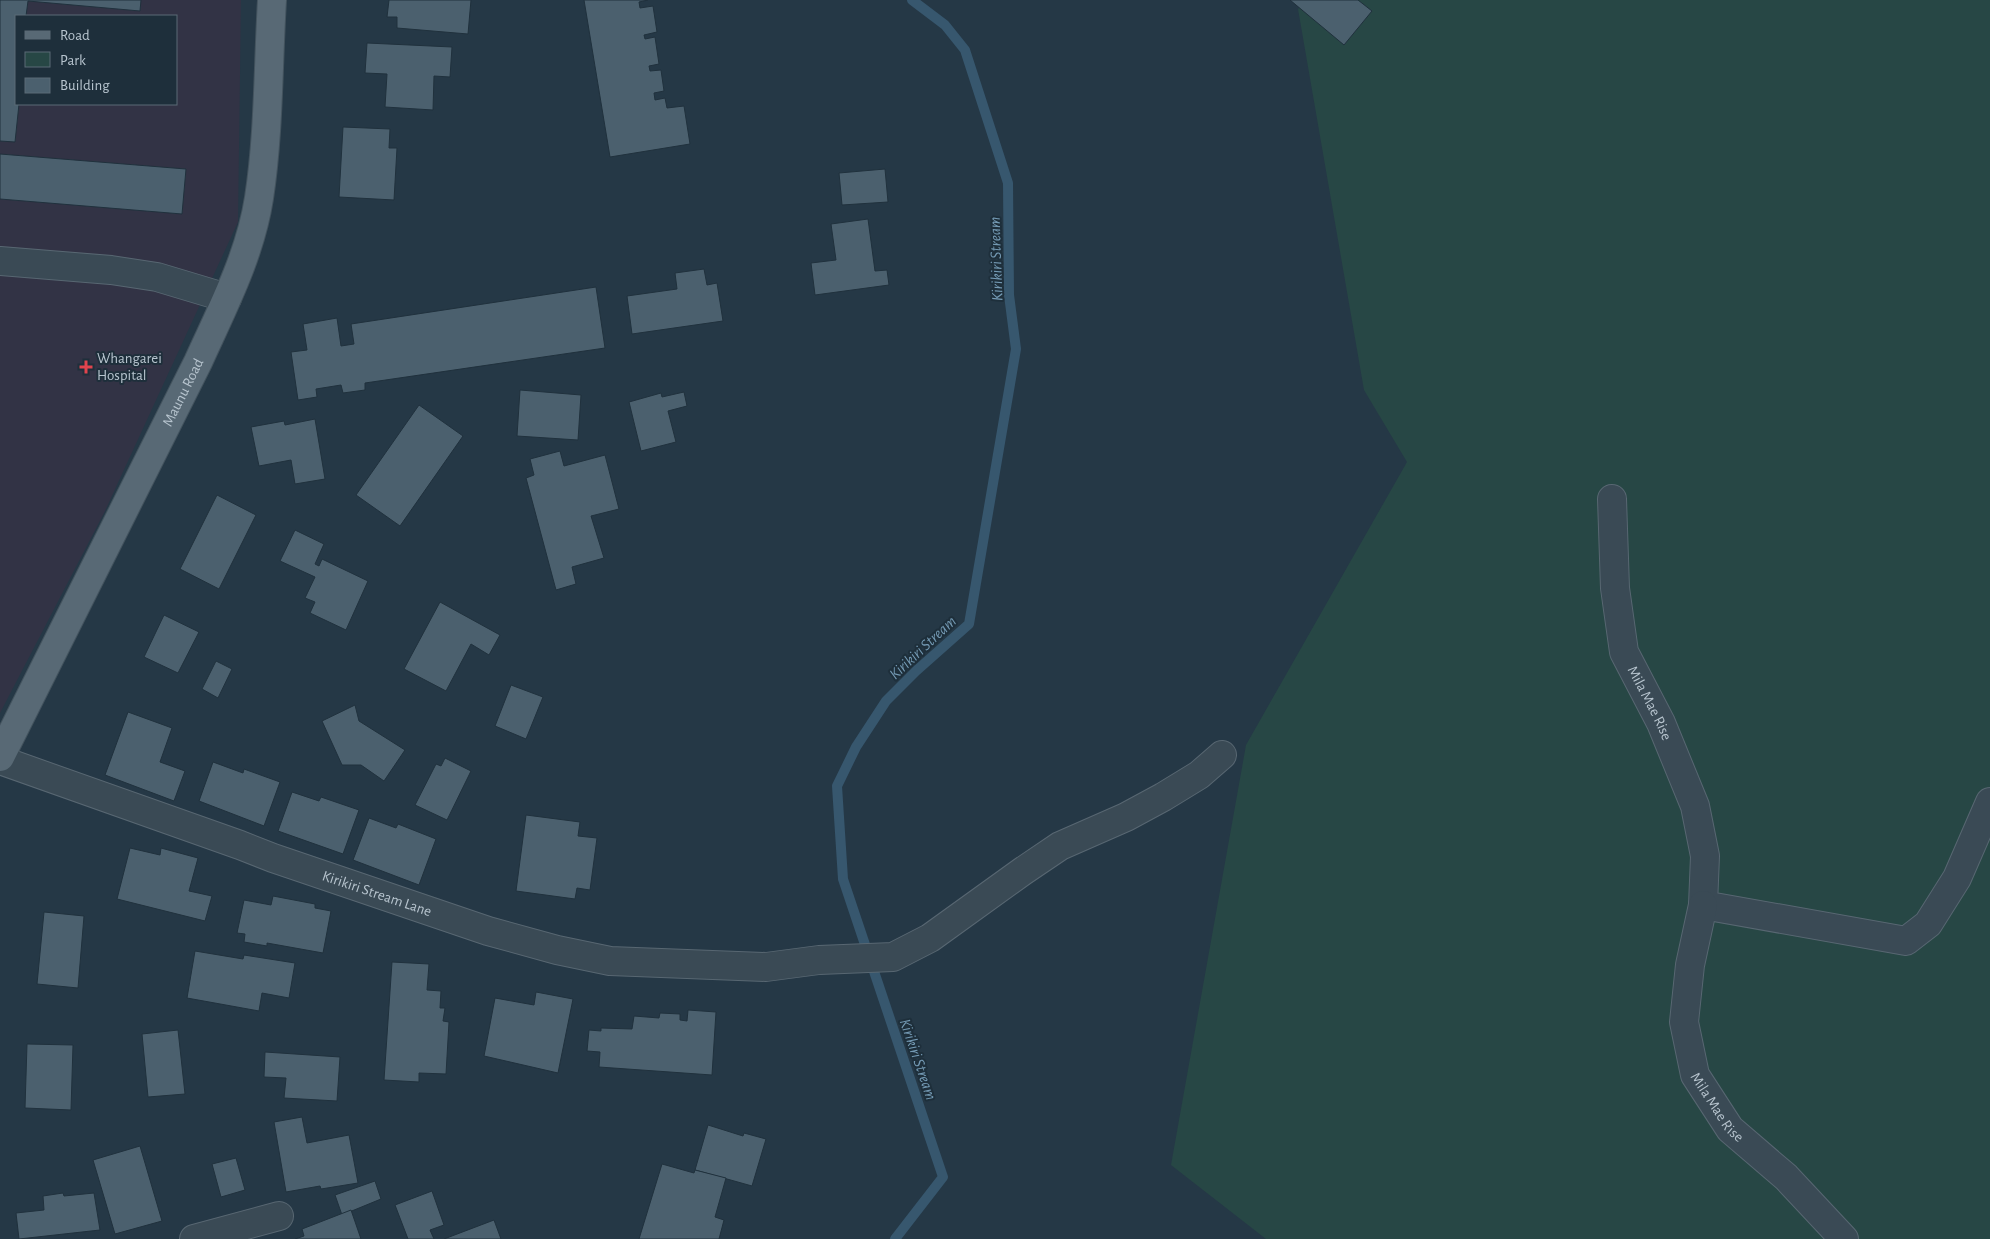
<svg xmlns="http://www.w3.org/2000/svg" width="1990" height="1239" viewBox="0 0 1990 1239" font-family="'Alegreya Sans',sans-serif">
  <rect width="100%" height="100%" fill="#253846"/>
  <path fill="#323345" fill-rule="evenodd" d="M 0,0 L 241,0 L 238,222 L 105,511 L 0,713 ZM 16,16 L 176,16 L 176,104 L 16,104 Z"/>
  <path fill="#274745" d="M 1306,0 L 1990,0 L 1990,1239 L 1266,1239 L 1171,1165 L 1246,745 L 1407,462 L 1364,390 L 1298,9 Z"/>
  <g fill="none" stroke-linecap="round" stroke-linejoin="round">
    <path stroke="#37576e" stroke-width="10" d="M 895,1239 L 943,1177 L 843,879 L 837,786 L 856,747 L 886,701 L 916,671 L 969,624 L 1016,349 L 1009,295 L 1008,183 L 965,50 L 945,25 L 912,0"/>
  </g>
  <g fill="#4b606e" stroke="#20313d">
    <path d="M 0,0 L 141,0 L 140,11 L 28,1 L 26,16 L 16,16 L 16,104 L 19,104 L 15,142 L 0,141 Z"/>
    <path d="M 389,0 L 471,0 L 468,34 L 397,28 L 397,17 L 387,17 Z"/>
    <path d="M 584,0 L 648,0 L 639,2 L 640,8 L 653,6 L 657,32 L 644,35 L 645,39 L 655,37 L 659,64 L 649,66 L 650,71 L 661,70 L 664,91 L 654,93 L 655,100 L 665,98 L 667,108 L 684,106 L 690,144 L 610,157 Z"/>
    <path d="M 1290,0 L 1358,0 L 1372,11 L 1344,45 Z"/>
    <path d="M 367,43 L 452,47 L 450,77 L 434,76 L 433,110 L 385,107 L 387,74 L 365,73 Z"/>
    <path d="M 343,127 L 390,129 L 389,148 L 397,148 L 394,200 L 339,197 Z"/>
    <path d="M 0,154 L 186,169 L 182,214 L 0,199 Z"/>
    <path d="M 885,169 L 888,202 L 842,205 L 839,173 Z"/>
    <path d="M 868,219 L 875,271 L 887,270 L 889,285 L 815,295 L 811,263 L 836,260 L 831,224 Z"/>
    <path d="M 704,269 L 707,285 L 717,283 L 723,321 L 632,334 L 627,296 L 677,289 L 675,273 Z"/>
    <path d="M 596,287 L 605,348 L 365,383 L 365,390 L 343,393 L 341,385 L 316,389 L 317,397 L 298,400 L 291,352 L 307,350 L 303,324 L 337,318 L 341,346 L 354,344 L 351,324 Z"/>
    <path d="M 520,390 L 581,395 L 578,440 L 517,436 Z"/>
    <path d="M 684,392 L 687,406 L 668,411 L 676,442 L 641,451 L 629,402 L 661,393 L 662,397 Z"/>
    <path d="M 419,405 L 463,436 L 400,526 L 356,495 Z"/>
    <path d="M 315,419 L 325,479 L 295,484 L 291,460 L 259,466 L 251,427 L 284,421 L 285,425 Z"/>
    <path d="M 560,451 L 564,466 L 605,455 L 619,509 L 591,516 L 604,558 L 572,567 L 576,584 L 556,590 L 526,478 L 534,475 L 530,459 Z"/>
    <path d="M 217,495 L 256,515 L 219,589 L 180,569 Z"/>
    <path d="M 295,530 L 324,544 L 315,564 L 319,566 L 322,559 L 368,581 L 346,630 L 310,613 L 315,602 L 305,598 L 315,577 L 280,561 Z"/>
    <path d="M 440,602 L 500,635 L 489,655 L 471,644 L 446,691 L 404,669 Z"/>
    <path d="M 164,615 L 199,632 L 178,673 L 144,657 Z"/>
    <path d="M 216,661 L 232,669 L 218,698 L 202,689 Z"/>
    <path d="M 511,685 L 543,697 L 526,739 L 495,726 Z"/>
    <path d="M 355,705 L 359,721 L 405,750 L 384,781 L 361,765 L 342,765 L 322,721 Z"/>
    <path d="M 128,712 L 172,728 L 160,762 L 185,771 L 174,801 L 105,775 Z"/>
    <path d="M 445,758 L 471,771 L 447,820 L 415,805 L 436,764 L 441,766 Z"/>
    <path d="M 213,762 L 243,773 L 244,769 L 280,782 L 264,826 L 199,801 Z"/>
    <path d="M 292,792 L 319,801 L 321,797 L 359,810 L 343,854 L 278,831 Z"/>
    <path d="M 526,815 L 580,822 L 578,836 L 597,838 L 590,890 L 577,888 L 575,899 L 516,891 Z"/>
    <path d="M 369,818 L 396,828 L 398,824 L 436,839 L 419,885 L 353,860 Z"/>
    <path d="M 130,848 L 160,855 L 161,848 L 198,858 L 189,891 L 212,896 L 205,921 L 117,899 Z"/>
    <path d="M 273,896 L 315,904 L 315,908 L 331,911 L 323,953 L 267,943 L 267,946 L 244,942 L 245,934 L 237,933 L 244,900 L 271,905 Z"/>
    <path d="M 44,912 L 84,916 L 78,988 L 37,984 Z"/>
    <path d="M 195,951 L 243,959 L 244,955 L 295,963 L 289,998 L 262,993 L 259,1011 L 187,998 Z"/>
    <path d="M 392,962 L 429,964 L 427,990 L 441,991 L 440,1008 L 445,1008 L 443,1021 L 449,1022 L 446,1074 L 419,1073 L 419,1082 L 384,1080 Z"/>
    <path d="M 536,992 L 573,999 L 558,1073 L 484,1056 L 495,998 L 534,1005 Z"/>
    <path d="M 688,1010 L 716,1012 L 712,1075 L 599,1067 L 600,1052 L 587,1051 L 589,1030 L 601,1031 L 601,1028 L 632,1029 L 634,1016 L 659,1018 L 660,1013 L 680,1014 L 680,1020 L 687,1021 Z"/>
    <path d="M 178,1030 L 185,1094 L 148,1097 L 142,1034 Z"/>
    <path d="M 27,1044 L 73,1045 L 71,1110 L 25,1108 Z"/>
    <path d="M 265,1052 L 340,1057 L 337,1101 L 284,1098 L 286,1078 L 264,1077 Z"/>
    <path d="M 302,1117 L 307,1143 L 349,1135 L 358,1183 L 321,1189 L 320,1186 L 286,1192 L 274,1122 Z"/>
    <path d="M 708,1125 L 743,1136 L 744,1133 L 766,1139 L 752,1186 L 695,1170 Z"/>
    <path d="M 140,1146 L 162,1221 L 115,1234 L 93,1160 Z"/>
    <path d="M 236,1158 L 245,1190 L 221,1197 L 212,1164 Z"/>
    <path d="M 662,1164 L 694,1173 L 695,1170 L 726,1178 L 715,1217 L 724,1220 L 719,1239 L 639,1239 Z"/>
    <path d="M 375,1181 L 381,1199 L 342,1215 L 335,1195 Z"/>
    <path d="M 432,1191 L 444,1225 L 430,1230 L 434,1239 L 408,1239 L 395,1205 Z"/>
    <path d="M 63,1193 L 64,1196 L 94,1193 L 100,1230 L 19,1239 L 16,1213 L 44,1210 L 43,1196 Z"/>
    <path d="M 351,1210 L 361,1239 L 295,1239 L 304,1236 L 302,1229 Z"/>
    <path d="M 494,1220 L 501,1239 L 444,1239 Z"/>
  </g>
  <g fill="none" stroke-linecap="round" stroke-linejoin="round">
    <g stroke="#586772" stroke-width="30">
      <g id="minor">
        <path d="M 0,261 L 111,270 L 157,277 L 227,298"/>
        <path id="s1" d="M 1612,499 L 1615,588 L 1624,652 L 1661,723 L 1695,806 L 1705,856 L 1703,905 L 1906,941 L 1928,924 L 1957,878 L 1990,802"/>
        <path id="s2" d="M 0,760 L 240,845 L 273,858 L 488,931 L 557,950 L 610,961 L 766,967 L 819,960 L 893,957 L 930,938 L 1023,871 L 1060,846 L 1126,817 L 1163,797 L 1199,775 L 1222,755"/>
        <path id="s3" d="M 1703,905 L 1690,965 L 1684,1022 L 1695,1075 L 1730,1129 L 1786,1177 L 1844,1239"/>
        <path d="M 194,1239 L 279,1216"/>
      </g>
    </g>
    <g stroke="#43535e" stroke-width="30">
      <g id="major">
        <path id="s4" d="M 0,757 L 198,362 C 222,309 250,256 259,198 C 269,133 268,66 272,0"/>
      </g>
    </g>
    <use href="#minor" stroke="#3a4a55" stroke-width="28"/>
    <use href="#major" stroke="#586975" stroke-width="28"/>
  </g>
  <path fill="#e0444e" stroke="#1e2f3b" stroke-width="2" d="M83.5 359.5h5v5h5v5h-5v5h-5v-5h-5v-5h5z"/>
  <g text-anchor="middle" stroke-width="4" stroke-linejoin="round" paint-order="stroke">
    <g font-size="15" fill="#b7c4ce" stroke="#1e2f3b" text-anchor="start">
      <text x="97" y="363">Whangarei<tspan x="97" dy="17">Hospital</tspan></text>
    </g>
    <g font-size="15" fill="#b7c4ce" stroke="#1e2f3b">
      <text dy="5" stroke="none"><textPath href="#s4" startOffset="408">Maunu Road</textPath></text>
      <text dy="5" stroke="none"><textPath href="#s1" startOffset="211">Mila Mae Rise</textPath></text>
      <text dy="5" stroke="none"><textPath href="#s2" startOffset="400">Kirikiri Stream Lane</textPath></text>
      <text dy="5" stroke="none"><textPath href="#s3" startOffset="212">Mila Mae Rise</textPath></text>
    </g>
    <g font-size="16" font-style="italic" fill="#749ab4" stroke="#1e2f3b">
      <text transform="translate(995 259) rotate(-92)" y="6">Kirikiri Stream</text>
      <text transform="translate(922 647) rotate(-43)" y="6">Kirikiri Stream</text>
      <text transform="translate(919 1059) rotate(71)" y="6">Kirikiri Stream</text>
    </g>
  </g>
  <rect x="15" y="15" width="162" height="90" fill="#1e2f3b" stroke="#5b6b76"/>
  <rect x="25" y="31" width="25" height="8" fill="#586975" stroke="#5b6b76"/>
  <text x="60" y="40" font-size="15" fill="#b7c4ce">Road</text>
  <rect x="25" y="52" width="25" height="15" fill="#274745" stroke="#5b6b76"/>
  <text x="60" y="65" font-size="15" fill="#b7c4ce">Park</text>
  <rect x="25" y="78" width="25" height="15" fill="#4b606e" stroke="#5b6b76"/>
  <text x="60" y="90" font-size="15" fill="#b7c4ce">Building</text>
</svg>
